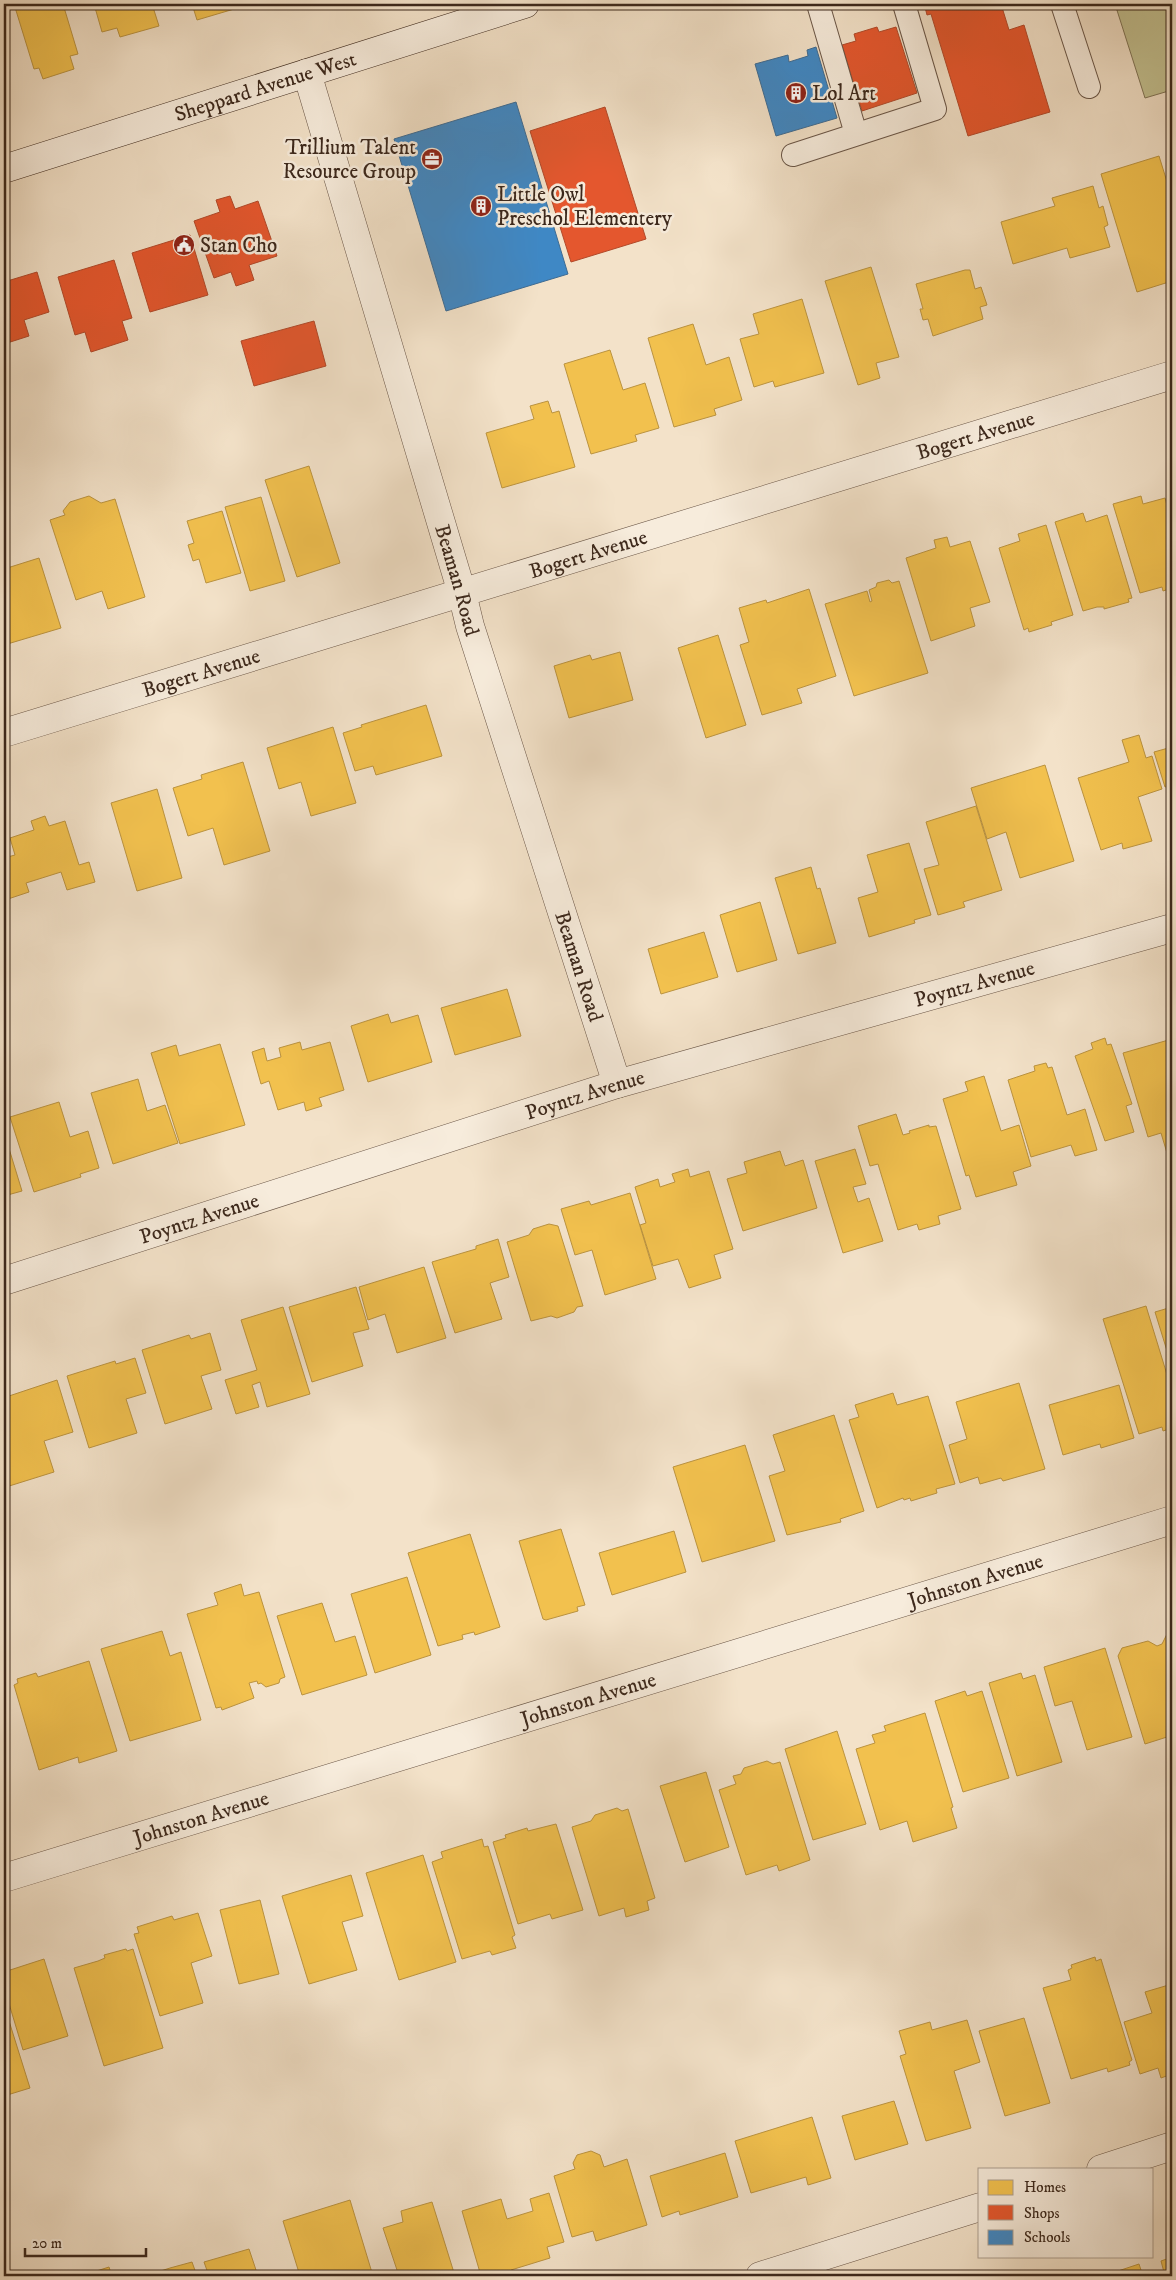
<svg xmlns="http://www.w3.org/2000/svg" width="1176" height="2280" viewBox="0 0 1176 2280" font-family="'IM FELL DW Pica',serif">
  <rect width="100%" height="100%" fill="#f3e2c9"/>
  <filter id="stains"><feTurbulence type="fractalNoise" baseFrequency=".004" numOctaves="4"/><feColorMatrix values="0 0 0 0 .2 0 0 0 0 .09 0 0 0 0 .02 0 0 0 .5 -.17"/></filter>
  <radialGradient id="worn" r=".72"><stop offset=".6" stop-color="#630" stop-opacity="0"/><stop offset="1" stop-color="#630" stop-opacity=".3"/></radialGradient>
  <path fill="#c3c191" stroke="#807456" d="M 1115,4 L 1172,4 L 1172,90 L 1145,98 Z"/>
  <g fill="#f2c14e" stroke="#bb933f">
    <path d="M 14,4 L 63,4 L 78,54 L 70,56 L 74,69 L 43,79 L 39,68 L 34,69 Z"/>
    <path d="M 94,4 L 152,4 L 159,26 L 120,37 L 117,28 L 102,32 Z"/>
    <path d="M 192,4 L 251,4 L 197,20 Z"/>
    <path d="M 1159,156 L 1172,198 L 1172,281 L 1137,292 L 1101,174 Z"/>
    <path d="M 1093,186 L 1099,208 L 1103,206 L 1108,225 L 1104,227 L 1110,247 L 1070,258 L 1067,248 L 1013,264 L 1001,222 L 1055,206 L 1052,198 Z"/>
    <path d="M 871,267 L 899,357 L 876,363 L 880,378 L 858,385 L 825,281 Z"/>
    <path d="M 965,270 L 970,270 L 975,289 L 981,287 L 987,305 L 980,307 L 983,319 L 933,336 L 928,319 L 923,320 L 920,309 L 923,309 L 916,284 Z"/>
    <path d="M 802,299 L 824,373 L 775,387 L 773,381 L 754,387 L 740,339 L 759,334 L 753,314 Z"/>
    <path d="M 693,324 L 706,365 L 729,357 L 742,400 L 714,409 L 716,415 L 674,427 L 648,338 Z"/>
    <path d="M 610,350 L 623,390 L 645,383 L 659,428 L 635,435 L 637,441 L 591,454 L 564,364 Z"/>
    <path d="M 548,401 L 552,413 L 559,411 L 575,467 L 502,488 L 486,433 L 534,419 L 530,406 Z"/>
    <path d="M 309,466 L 340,563 L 297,577 L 265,480 Z"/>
    <path d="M 89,496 L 101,503 L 115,499 L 145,597 L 108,609 L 102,591 L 76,600 L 50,520 L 65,515 L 63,511 L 70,502 Z"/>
    <path d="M 1141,496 L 1143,504 L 1165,498 L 1172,523 L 1172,588 L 1163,591 L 1162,587 L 1140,593 L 1113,504 Z"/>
    <path d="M 261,497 L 285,581 L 250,591 L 225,507 Z"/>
    <path d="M 222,511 L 241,573 L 206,583 L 199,559 L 193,561 L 188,545 L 194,543 L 187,521 Z"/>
    <path d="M 1083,513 L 1086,522 L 1107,515 L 1132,598 L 1128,599 L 1129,602 L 1104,609 L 1104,607 L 1097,607 L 1083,611 L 1055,522 Z"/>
    <path d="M 1046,525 L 1073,615 L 1051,622 L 1052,625 L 1029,632 L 1028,628 L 1024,630 L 999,548 L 1020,541 L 1018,534 Z"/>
    <path d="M 947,537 L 950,547 L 970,541 L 990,602 L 970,608 L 975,626 L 931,641 L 906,558 L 936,548 L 934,540 Z"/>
    <path d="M 39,558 L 61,628 L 4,645 L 4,569 Z"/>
    <path d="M 889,580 L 892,583 L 899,581 L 928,673 L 854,696 L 825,604 L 867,591 L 870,602 L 872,601 L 869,590 L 876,587 L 877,583 Z"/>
    <path d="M 809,589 L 836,676 L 797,689 L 802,703 L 762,715 L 740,645 L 749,642 L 739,608 L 766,600 L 767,603 Z"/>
    <path d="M 718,635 L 746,725 L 706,738 L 678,648 Z"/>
    <path d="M 620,652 L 633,700 L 569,718 L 554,666 L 590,655 L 592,660 Z"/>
    <path d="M 426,705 L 442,756 L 376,775 L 373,766 L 355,771 L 343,733 L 362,727 L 361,725 Z"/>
    <path d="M 333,727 L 356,803 L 311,816 L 301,782 L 279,789 L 267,748 Z"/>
    <path d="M 1139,735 L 1146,758 L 1152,756 L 1162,789 L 1138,797 L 1152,841 L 1123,849 L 1122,843 L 1101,850 L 1078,778 L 1129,762 L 1122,740 Z"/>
    <path d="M 1172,747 L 1172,785 L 1165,787 L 1154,752 Z"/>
    <path d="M 243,762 L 270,851 L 224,865 L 213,828 L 188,836 L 173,788 L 202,779 L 201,775 Z"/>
    <path d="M 1045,765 L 1074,861 L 1020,878 L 1006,832 L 987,839 L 971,788 Z"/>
    <path d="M 157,789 L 182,878 L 137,891 L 111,803 Z"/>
    <path d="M 976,806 L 1002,890 L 963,902 L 965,907 L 938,915 L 924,869 L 939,865 L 926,822 Z"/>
    <path d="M 45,816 L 49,826 L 65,821 L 79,865 L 89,862 L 95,882 L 67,890 L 61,872 L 26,883 L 29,892 L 8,899 L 4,886 L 4,858 L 15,855 L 10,838 L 34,830 L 31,821 Z"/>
    <path d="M 909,843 L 931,915 L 914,920 L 915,923 L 869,937 L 858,898 L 878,892 L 867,855 Z"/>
    <path d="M 811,867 L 817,889 L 820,888 L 836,943 L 798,954 L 775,878 Z"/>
    <path d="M 760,902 L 777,960 L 737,972 L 720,915 Z"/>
    <path d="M 704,932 L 718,977 L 661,994 L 648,949 Z"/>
    <path d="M 507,989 L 521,1036 L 455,1055 L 441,1008 Z"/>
    <path d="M 388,1014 L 391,1023 L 418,1015 L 432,1062 L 368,1082 L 351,1026 Z"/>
    <path d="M 1105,1038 L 1107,1045 L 1111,1044 L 1132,1104 L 1126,1106 L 1134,1132 L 1105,1141 L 1075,1056 L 1093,1049 L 1091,1043 Z"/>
    <path d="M 1172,1039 L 1172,1151 L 1167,1153 L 1161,1133 L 1148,1137 L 1123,1053 Z"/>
    <path d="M 300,1042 L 302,1050 L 330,1042 L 344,1090 L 319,1098 L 322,1106 L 306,1111 L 304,1102 L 278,1110 L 269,1081 L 261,1084 L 252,1052 L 264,1048 L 267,1061 L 281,1057 L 279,1048 Z"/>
    <path d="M 220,1044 L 245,1125 L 180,1144 L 151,1053 L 176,1045 L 179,1056 Z"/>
    <path d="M 1046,1063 L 1048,1068 L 1052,1067 L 1067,1115 L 1085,1109 L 1097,1150 L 1075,1156 L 1071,1145 L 1031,1157 L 1008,1080 L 1035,1071 L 1034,1066 Z"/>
    <path d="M 984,1076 L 1001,1131 L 1019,1125 L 1031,1166 L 1013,1172 L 1017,1185 L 976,1197 L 969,1175 L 966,1176 L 943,1099 L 968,1091 L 965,1082 Z"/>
    <path d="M 138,1079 L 147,1111 L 165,1105 L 178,1143 L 113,1164 L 91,1093 Z"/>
    <path d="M 59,1102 L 70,1137 L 88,1131 L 99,1168 L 80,1174 L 81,1177 L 34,1192 L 10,1117 Z"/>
    <path d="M 896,1114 L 903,1135 L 910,1133 L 909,1131 L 929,1125 L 929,1127 L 936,1126 L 961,1209 L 938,1216 L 940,1224 L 919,1230 L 917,1224 L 898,1230 L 878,1164 L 870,1166 L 858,1126 Z"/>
    <path d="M 7,1142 L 22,1191 L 4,1196 L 4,1143 Z"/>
    <path d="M 855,1149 L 866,1184 L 853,1187 L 858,1202 L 869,1198 L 883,1241 L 843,1253 L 815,1161 Z"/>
    <path d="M 780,1151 L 785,1166 L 803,1160 L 817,1208 L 743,1231 L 727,1179 L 747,1173 L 744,1162 Z"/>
    <path d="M 688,1169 L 690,1177 L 709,1171 L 733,1249 L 714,1255 L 721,1278 L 689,1288 L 678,1259 L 653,1266 L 640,1225 L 646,1223 L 635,1187 L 658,1179 L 660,1187 L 675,1182 L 672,1174 Z"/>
    <path d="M 630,1193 L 656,1279 L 605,1295 L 592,1250 L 575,1255 L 561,1209 L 589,1201 L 591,1205 Z"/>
    <path d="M 549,1224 L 558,1226 L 583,1306 L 577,1307 L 574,1312 L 557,1318 L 551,1316 L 531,1321 L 507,1242 L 529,1235 L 533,1229 Z"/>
    <path d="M 498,1239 L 509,1277 L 490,1283 L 502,1319 L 455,1333 L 432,1262 L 476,1249 L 476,1246 Z"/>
    <path d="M 424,1267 L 446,1338 L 397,1353 L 385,1314 L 368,1320 L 359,1287 Z"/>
    <path d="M 356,1287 L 369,1329 L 353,1333 L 363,1366 L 312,1382 L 289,1307 Z"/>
    <path d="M 1146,1306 L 1172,1391 L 1172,1428 L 1163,1431 L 1162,1427 L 1139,1434 L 1103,1319 Z"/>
    <path d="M 283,1307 L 310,1394 L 267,1407 L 260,1382 L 252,1385 L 259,1407 L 236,1414 L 225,1380 L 257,1370 L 241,1320 Z"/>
    <path d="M 1172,1307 L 1172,1367 L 1155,1312 Z"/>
    <path d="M 210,1333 L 221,1370 L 201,1376 L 212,1409 L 165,1424 L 142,1350 L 189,1335 L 191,1339 Z"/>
    <path d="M 135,1358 L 146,1393 L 126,1399 L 137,1433 L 89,1448 L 67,1376 L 115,1361 L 116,1364 Z"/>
    <path d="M 57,1380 L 73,1432 L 44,1441 L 54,1472 L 6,1487 L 4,1480 L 4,1390 L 7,1389 L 9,1396 Z"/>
    <path d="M 1019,1383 L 1045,1469 L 1003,1481 L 1001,1478 L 980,1484 L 978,1477 L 960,1483 L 949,1445 L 967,1439 L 956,1402 Z"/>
    <path d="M 1119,1385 L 1134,1438 L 1101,1448 L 1100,1444 L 1063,1455 L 1049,1405 Z"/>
    <path d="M 893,1393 L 897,1405 L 928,1396 L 955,1484 L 936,1489 L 937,1493 L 911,1501 L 910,1498 L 904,1500 L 903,1498 L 877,1508 L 849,1420 L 859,1417 L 855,1405 Z"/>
    <path d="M 834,1415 L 864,1511 L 840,1519 L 841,1522 L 787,1535 L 769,1476 L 785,1471 L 773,1435 Z"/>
    <path d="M 745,1445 L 775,1541 L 702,1562 L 673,1467 Z"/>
    <path d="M 561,1529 L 585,1605 L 577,1607 L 578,1611 L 546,1620 L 543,1619 L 519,1541 Z"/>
    <path d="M 674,1531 L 686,1572 L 612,1595 L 599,1553 Z"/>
    <path d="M 470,1534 L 500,1627 L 475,1635 L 474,1632 L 462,1635 L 463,1639 L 438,1646 L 408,1553 Z"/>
    <path d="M 407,1577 L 431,1655 L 375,1673 L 351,1594 Z"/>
    <path d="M 241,1584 L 244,1596 L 259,1592 L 285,1677 L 280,1679 L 279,1683 L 266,1687 L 261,1683 L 258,1684 L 257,1681 L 249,1683 L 254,1698 L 222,1710 L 221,1707 L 216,1708 L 187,1614 L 218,1605 L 214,1593 Z"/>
    <path d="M 322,1603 L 335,1642 L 355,1636 L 367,1675 L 302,1695 L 277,1616 Z"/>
    <path d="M 162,1631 L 170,1656 L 181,1652 L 201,1720 L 130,1741 L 101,1649 Z"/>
    <path d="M 1172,1633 L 1172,1742 L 1167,1737 L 1145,1744 L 1118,1656 L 1122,1648 L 1148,1641 L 1157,1646 L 1162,1644 L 1167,1634 Z"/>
    <path d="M 1105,1648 L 1132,1737 L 1087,1750 L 1072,1701 L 1055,1706 L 1044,1667 Z"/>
    <path d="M 89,1661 L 117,1751 L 79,1763 L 78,1757 L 39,1770 L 14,1685 L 18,1683 L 17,1679 L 36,1673 L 38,1677 Z"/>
    <path d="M 1021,1673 L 1023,1679 L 1035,1675 L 1062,1762 L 1017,1776 L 989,1683 Z"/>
    <path d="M 965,1691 L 967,1696 L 982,1691 L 1009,1778 L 963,1792 L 935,1701 Z"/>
    <path d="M 925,1713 L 953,1807 L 951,1808 L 957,1828 L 913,1842 L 907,1821 L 880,1830 L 856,1749 L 875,1743 L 872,1735 L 886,1731 L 884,1726 Z"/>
    <path d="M 837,1731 L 866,1824 L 813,1840 L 785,1749 Z"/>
    <path d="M 767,1761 L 773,1764 L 780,1762 L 810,1860 L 779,1871 L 777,1865 L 746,1875 L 719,1790 L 736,1784 L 733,1776 L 741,1774 L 744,1768 Z"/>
    <path d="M 706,1772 L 729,1847 L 685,1862 L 660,1786 Z"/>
    <path d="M 617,1808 L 622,1811 L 628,1809 L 655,1898 L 647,1901 L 649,1910 L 626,1917 L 624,1908 L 599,1916 L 572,1827 L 591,1821 L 595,1815 Z"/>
    <path d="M 556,1824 L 583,1910 L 552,1919 L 550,1914 L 518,1924 L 493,1842 L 506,1838 L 505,1835 L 527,1828 L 528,1831 Z"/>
    <path d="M 482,1839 L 484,1847 L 488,1846 L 515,1935 L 512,1937 L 516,1948 L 492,1955 L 490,1951 L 462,1959 L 432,1862 L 443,1858 L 441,1852 Z"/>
    <path d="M 423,1855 L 456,1962 L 399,1980 L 366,1873 Z"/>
    <path d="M 351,1875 L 363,1916 L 342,1922 L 357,1970 L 309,1984 L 282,1896 Z"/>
    <path d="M 260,1900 L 279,1974 L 239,1984 L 220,1910 Z"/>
    <path d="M 198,1913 L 212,1956 L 191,1963 L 203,2003 L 160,2016 L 134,1934 L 139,1933 L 137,1927 L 172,1916 L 174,1920 Z"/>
    <path d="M 126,1949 L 127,1951 L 133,1949 L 163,2048 L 104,2066 L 74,1968 L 98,1961 L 105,1958 L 104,1955 Z"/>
    <path d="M 1095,1957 L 1096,1961 L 1101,1959 L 1132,2060 L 1129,2062 L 1130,2065 L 1108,2072 L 1107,2068 L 1071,2079 L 1043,1988 L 1071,1980 L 1068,1970 L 1072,1968 L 1071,1965 Z"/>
    <path d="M 44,1959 L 68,2036 L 23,2050 L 4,1987 L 4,1972 Z"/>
    <path d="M 1172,1984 L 1172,2074 L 1161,2078 L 1158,2068 L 1140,2074 L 1124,2022 L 1152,2013 L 1145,1992 Z"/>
    <path d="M 4,2005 L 30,2088 L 4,2096 Z"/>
    <path d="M 1024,2018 L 1050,2103 L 1005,2116 L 979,2031 Z"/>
    <path d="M 967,2020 L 980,2062 L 954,2071 L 971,2128 L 926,2141 L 900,2056 L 906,2054 L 899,2031 L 930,2022 L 932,2030 Z"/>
    <path d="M 894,2101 L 908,2144 L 855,2160 L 842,2116 Z"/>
    <path d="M 812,2117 L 831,2178 L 808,2185 L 806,2177 L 751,2193 L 735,2141 Z"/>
    <path d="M 591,2151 L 600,2155 L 604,2167 L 627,2159 L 647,2225 L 596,2241 L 593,2231 L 572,2237 L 554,2176 L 575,2169 L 573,2163 L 577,2155 Z"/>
    <path d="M 725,2153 L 738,2197 L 680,2215 L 679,2211 L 662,2217 L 650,2176 Z"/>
    <path d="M 549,2193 L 564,2242 L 547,2247 L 550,2258 L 511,2270 L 513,2275 L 481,2276 L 462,2211 L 501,2199 L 507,2219 L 533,2211 L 530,2199 Z"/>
    <path d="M 350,2200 L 373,2276 L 300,2276 L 283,2221 Z"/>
    <path d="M 432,2202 L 455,2276 L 399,2276 L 383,2228 L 403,2222 L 401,2211 Z"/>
    <path d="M 249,2249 L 258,2276 L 209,2276 L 204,2262 Z"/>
    <path d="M 1172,2257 L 1172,2276 L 1165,2276 L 1161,2261 Z"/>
    <path d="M 192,2262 L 197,2276 L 145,2276 L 170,2268 Z"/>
    <path d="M 1139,2264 L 1143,2276 L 1103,2276 Z"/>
    <path d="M 109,2267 L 112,2276 L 81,2276 Z"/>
  </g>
  <g fill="#e4572e" stroke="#b24929">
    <path d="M 936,4 L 1001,4 L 1009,30 L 1024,25 L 1050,112 L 968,136 L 931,14 L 927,15 L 925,7 Z"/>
    <path d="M 877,27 L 879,32 L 896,27 L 917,93 L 862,111 L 842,45 L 856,41 L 854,34 Z"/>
    <path d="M 605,107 L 646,239 L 571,262 L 530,131 Z"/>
    <path d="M 230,196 L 235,209 L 258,201 L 277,256 L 249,265 L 254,280 L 236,286 L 231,272 L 214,278 L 194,221 L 220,212 L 216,200 Z"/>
    <path d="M 190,235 L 208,295 L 150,312 L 132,253 Z"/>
    <path d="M 114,260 L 132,318 L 122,321 L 128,340 L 91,352 L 85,332 L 75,335 L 58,277 Z"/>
    <path d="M 37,272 L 49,312 L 24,320 L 29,336 L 4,344 L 4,282 Z"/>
    <path d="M 314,321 L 326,366 L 254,386 L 241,341 Z"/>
  </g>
  <g fill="#3f88c5" stroke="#3e6b92">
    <path d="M 816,47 L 837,118 L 776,136 L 755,64 L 788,55 L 789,62 L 808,56 L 807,50 Z"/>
    <path d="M 516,102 L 568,274 L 446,311 L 394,139 Z"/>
  </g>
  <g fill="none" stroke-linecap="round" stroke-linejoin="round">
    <g stroke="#6a5647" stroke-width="24">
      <g id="service">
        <path d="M 818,4 L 856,134"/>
        <path d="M 1062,4 L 1089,87"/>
        <path d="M 793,155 L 935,109 L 904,4"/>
      </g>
    </g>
    <g stroke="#6a5647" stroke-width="29">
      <g id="minor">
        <path id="s1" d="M 307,73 L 462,593 L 470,626 L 617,1084"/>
        <path id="s2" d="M 4,733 L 1172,375"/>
        <path id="s3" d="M 4,1281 L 617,1084 L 1172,928"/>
        <path id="s4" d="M 4,1878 L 1172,1520"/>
        <path d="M 1101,2169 L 1172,2146"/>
        <path d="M 760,2276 L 980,2207"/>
      </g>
    </g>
    <g stroke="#3c281c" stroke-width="29">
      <g id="secondary">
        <path id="s5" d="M 4,169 L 525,4"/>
      </g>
    </g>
    <use href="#service" stroke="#f7ecdc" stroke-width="22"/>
    <use href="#minor" stroke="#f7ecdc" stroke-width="28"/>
    <use href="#secondary" stroke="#f7ecdc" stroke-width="28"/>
  </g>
  <defs>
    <g id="building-disc" transform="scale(1.125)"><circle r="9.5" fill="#8f2418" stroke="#f7ecdc"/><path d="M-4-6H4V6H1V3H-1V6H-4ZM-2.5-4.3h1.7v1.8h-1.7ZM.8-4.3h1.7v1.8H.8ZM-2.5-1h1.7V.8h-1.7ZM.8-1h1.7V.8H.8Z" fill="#fff"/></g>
    <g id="office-disc" transform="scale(1.125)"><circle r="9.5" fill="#8f2418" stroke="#f7ecdc"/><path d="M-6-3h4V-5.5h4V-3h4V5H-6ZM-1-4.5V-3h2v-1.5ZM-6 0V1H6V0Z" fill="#fff"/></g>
    <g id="civic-disc" transform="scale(1.125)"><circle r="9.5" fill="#8f2418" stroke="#f7ecdc"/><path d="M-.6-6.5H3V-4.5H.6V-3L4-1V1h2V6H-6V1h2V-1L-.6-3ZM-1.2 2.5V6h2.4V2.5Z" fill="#fff"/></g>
  </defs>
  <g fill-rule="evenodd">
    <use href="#building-disc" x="796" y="93"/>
    <use href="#office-disc" x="432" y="159"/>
    <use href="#building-disc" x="481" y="206"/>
    <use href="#civic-disc" x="184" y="245"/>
  </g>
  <g text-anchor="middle" stroke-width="5" stroke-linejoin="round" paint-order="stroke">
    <g font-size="21" fill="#3c281c" stroke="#f7ecdc">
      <text dy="7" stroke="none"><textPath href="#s5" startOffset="274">Sheppard Avenue West</textPath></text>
      <text dy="7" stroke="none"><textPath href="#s2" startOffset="1016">Bogert Avenue</textPath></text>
      <text dy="7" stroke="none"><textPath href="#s2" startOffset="611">Bogert Avenue</textPath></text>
      <text dy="7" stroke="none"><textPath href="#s1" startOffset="529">Beaman Road</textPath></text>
      <text dy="7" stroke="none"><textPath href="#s2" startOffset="206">Bogert Avenue</textPath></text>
      <text dy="7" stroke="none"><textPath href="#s1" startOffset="934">Beaman Road</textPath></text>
      <text dy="7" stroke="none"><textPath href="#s3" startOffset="1015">Poyntz Avenue</textPath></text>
      <text dy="7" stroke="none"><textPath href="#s3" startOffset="610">Poyntz Avenue</textPath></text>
      <text dy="7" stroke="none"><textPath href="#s3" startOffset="205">Poyntz Avenue</textPath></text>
      <text dy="7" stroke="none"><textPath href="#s4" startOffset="1016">Johnston Avenue</textPath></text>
      <text dy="7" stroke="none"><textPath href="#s4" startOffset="611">Johnston Avenue</textPath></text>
      <text dy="7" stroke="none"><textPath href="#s4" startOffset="206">Johnston Avenue</textPath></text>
    </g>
    <g font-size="21" fill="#3c281c" stroke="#f7ecdc" text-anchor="start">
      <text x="812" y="100">Lol Art</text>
      <text x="416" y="154" text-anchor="end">Trillium Talent<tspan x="416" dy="24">Resource Group</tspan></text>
      <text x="497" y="201">Little Owl<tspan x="497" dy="24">Preschol Elementery</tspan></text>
      <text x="200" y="252">Stan Cho</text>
    </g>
  </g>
  <rect width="1176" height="2280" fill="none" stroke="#f3e2c9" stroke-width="20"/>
  <rect x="5" y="5" width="1166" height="2270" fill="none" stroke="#3c281c" stroke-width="2.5"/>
  <rect x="10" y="10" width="1156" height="2260" fill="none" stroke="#3c281c"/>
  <rect x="978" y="2168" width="175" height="90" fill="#f7ecdc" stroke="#ac9e8f"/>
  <rect x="988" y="2180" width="25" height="15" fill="#f2c14e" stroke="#ac9e8f"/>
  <text x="1024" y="2192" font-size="15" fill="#3c281c">Homes</text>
  <rect x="988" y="2205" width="25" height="15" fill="#e4572e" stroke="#ac9e8f"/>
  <text x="1024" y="2218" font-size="15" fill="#3c281c">Shops</text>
  <rect x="988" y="2230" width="25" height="15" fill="#3f88c5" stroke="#ac9e8f"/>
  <text x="1024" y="2242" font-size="15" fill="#3c281c">Schools</text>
  <path d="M25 2248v8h121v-8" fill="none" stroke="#3c281c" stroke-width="2.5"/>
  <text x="32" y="2248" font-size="15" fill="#3c281c" stroke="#f7ecdc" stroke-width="4" paint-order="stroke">20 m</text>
  <rect width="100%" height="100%" filter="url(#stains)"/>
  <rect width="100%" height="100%" fill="url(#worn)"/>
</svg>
